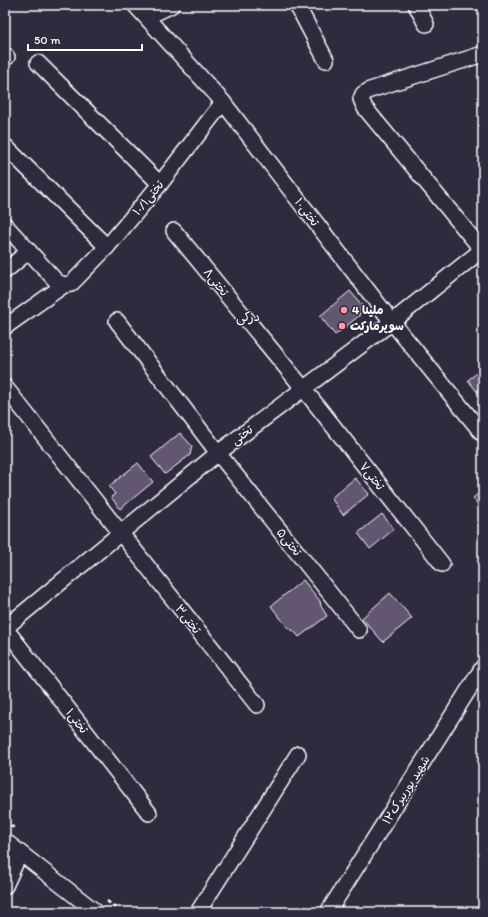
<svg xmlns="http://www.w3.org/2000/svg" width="488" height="917" viewBox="0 0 488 917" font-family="Itim,'Playpen Sans Arabic',sans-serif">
  <rect width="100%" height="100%" fill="#2f2a3d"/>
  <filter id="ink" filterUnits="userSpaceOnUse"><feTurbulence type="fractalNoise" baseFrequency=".025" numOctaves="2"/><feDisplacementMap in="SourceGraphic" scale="8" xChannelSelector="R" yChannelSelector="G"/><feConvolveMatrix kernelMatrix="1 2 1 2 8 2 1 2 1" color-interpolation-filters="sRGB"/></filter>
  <g filter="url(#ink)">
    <g fill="#635673" stroke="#fff">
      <path d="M 350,291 L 362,305 L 359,316 L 335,335 L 320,316 Z"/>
      <path d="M 483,368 L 483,397 L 482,398 L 468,380 Z"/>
      <path d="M 180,433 L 192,446 L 190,455 L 165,474 L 151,457 Z"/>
      <path d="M 138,463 L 153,482 L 120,509 L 111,497 L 115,494 L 109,486 Z"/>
      <path d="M 355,478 L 369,494 L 343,515 L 331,498 Z"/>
      <path d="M 483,490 L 483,511 L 473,498 Z"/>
      <path d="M 382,514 L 394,529 L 370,549 L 358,533 Z"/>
      <path d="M 303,580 L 320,601 L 321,606 L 327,616 L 299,637 L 294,631 L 288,628 L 271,606 Z"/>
      <path d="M 390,593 L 412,618 L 383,642 L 362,618 Z"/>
    </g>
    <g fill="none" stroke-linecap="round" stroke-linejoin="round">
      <g stroke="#fff" stroke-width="18">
        <g id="minor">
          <path d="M 135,5 L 223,102 L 392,322 L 483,434"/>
          <path d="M 297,5 L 326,60"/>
          <path d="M 416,5 L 426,24"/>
          <path d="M 147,17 L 172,5"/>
          <path d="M 483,54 L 370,90 L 363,94 L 361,99 L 365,108 L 483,251"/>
          <path d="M 5,55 L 7,57"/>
          <path d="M 38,63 L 160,184"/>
          <path d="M 5,146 L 107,247"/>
          <path d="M 5,225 L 57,282 L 64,285"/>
          <path d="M 174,231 L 303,388 L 442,564"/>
          <path d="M 5,271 L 29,251"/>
          <path d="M 117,321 L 218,453 L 359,630"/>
          <path d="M 5,327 L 64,285 L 71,284 L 107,247 L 160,184 L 223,102"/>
          <path d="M 5,387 L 257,705"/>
          <path d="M 5,628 L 218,453 L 392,322 L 483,249"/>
          <path d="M 5,628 L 149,813"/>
          <path d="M 5,841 L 96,912"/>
          <path d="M 5,886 L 20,853"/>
          <path d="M 198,912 L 298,754"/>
          <path d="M 328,912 L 483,667"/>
        </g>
      </g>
      <g stroke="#fff" stroke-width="2.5" stroke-dasharray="4 3" stroke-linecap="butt">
        <path d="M 5,821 L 14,828"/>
        <path d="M 107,901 L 121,912"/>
      </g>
      <use href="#minor" stroke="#2f2a3d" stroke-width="15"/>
    </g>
  </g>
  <g fill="#ff9aa2" stroke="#2f2a3d" stroke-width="1.5">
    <circle cx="344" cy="310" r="4"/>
    <circle cx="342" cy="326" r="4"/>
  </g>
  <g text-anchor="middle" stroke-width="3" stroke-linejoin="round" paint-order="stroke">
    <g font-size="12" fill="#fff" stroke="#2f2a3d">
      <text transform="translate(148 198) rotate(-50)" y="4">تختی۱۰/۱</text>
      <text transform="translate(307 212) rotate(53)" y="4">تختی۱۰</text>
      <text transform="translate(216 282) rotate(51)" y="4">تختی۸</text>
      <text transform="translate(242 435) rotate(-37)" y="4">تختی</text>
      <text transform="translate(372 476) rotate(52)" y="4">تختی۷</text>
      <text transform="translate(289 542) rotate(51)" y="4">تختی۵</text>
      <text transform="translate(188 619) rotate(52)" y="4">تختی۳</text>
      <text transform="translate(77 721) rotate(52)" y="4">تختی۱</text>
      <text transform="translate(406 790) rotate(-58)" y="4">شهید پوربیرک۱۲</text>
    </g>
    <g font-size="12" font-weight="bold" fill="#fff" stroke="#2f2a3d" text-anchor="start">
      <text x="352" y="314">ملینا 4</text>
      <text x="350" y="330">سوپرمارکت</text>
    </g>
    <g font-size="13" fill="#fff" stroke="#2f2a3d">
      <text x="248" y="321">درکی</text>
    </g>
  </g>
  <rect width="488" height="917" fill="none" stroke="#2f2a3d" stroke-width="20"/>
  <rect x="10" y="10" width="468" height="897" fill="none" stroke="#fff" stroke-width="1.5" filter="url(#ink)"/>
  <path d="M28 44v6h114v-6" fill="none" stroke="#ffffff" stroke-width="2"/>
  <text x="34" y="44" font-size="12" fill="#ffffff" stroke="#2f2a3d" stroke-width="3" paint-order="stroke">50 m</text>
</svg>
